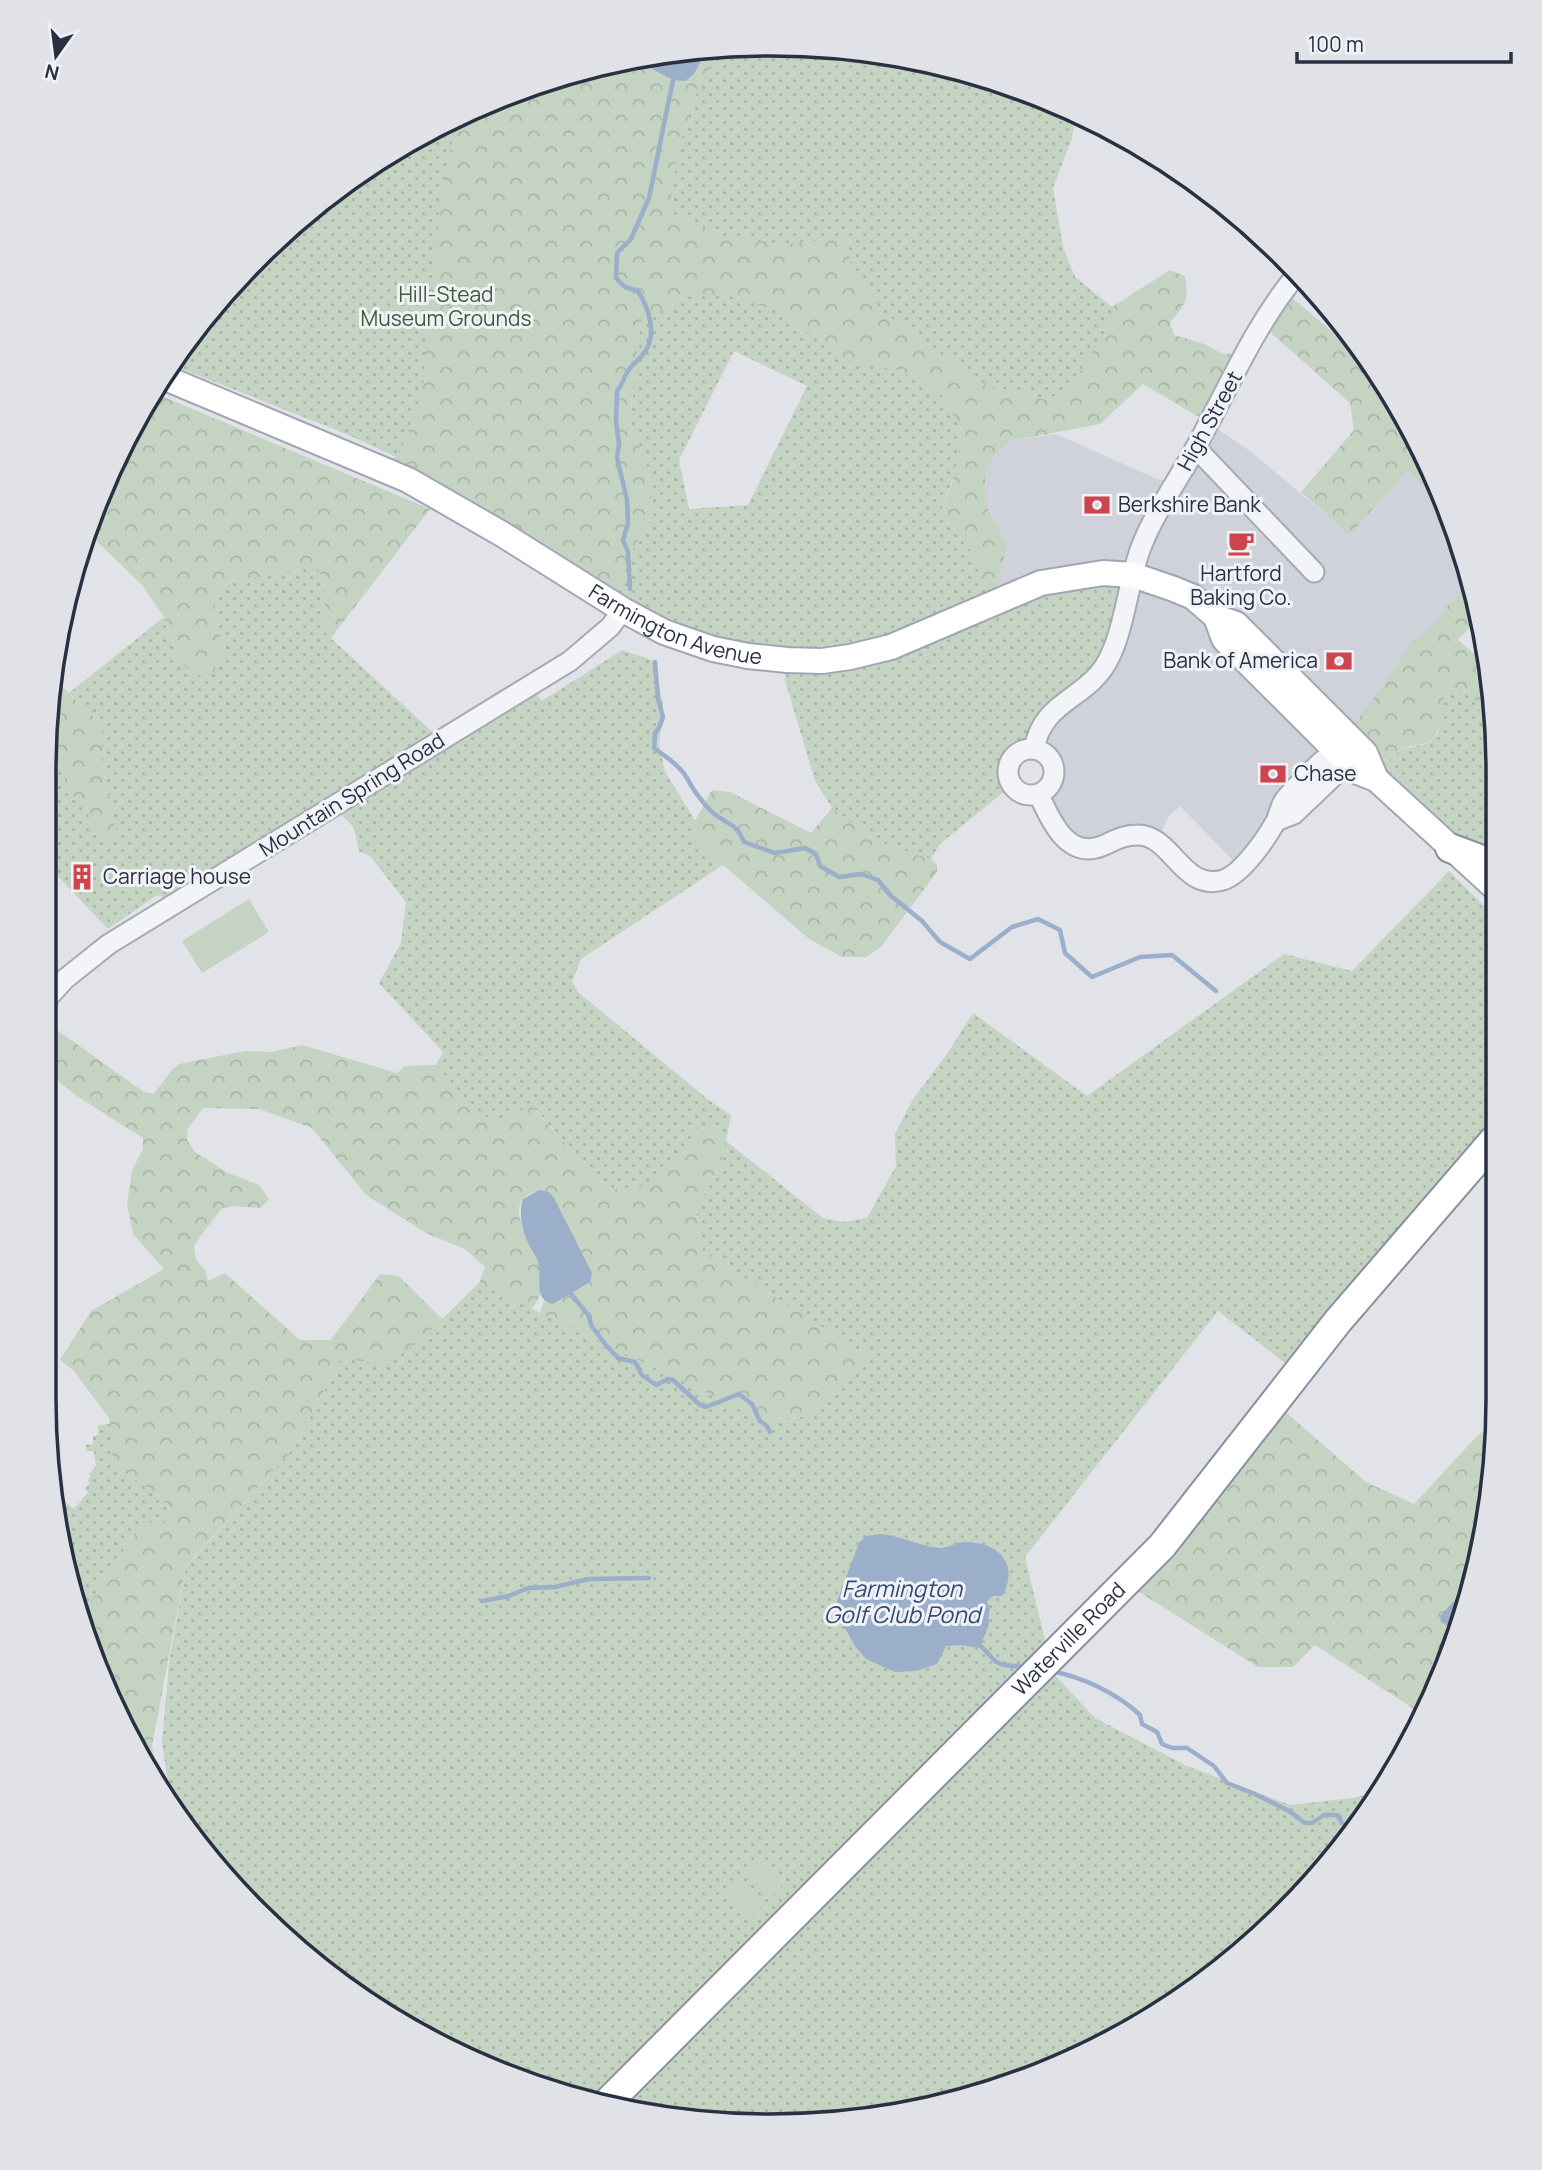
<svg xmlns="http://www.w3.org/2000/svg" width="1542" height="2170" viewBox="0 0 1542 2170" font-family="Manrope,sans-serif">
  <defs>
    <pattern id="grass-dots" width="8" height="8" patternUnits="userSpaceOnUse" patternTransform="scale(1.75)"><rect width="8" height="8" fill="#c5d3c2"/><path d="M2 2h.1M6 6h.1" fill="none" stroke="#a9b5a8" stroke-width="1.8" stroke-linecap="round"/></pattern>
    <pattern id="forest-crowns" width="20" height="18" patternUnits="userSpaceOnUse" patternTransform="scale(1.75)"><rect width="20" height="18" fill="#c5d3c2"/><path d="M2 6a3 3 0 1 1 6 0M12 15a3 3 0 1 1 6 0" fill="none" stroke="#a9b5a8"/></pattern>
  </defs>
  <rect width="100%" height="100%" fill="#e1e3e9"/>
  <path fill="#cfd2db" d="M 1209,423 L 1250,451 L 1349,534 L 1408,470 L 1448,512 L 1467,583 L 1427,630 L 1410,643 L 1341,756 L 1241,869 L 1180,806 L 1169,816 L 1157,841 L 1116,838 L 1065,840 L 1046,791 L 1055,777 L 1053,762 L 1042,751 L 993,604 L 985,504 L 985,474 L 996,453 L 1011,441 L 1056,434 L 1157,479 L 1176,482 Z"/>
  <g fill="url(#grass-dots)" fill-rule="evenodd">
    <path d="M 819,45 L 960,69 L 1078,113 L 1075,117 L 1072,138 L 1053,188 L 1063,247 L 1075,277 L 1112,307 L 1115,316 L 1067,393 L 1044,399 L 982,384 L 952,362 L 941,394 C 946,404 957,416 960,427 C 966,448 948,493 940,513 L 975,556 L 993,604 L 1133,575 L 1115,646 L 1026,749 C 1009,755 1005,769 1012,785 L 940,844 L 931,859 L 877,842 L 832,808 L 815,781 L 785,680 L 787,660 L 748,656 L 612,602 L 635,546 L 653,514 L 649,472 L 630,419 L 641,320 L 690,296 L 710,296 L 629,251 L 396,457 L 344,433 L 172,365 L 224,292 L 292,224 L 408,141 L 538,82 L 676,50 ZM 734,351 L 807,386 L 748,505 L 689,509 L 679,460 Z"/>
    <path d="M 317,566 L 326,583 L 321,629 L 441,740 L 530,686 L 542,701 L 622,650 L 652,660 L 663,703 L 659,744 L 665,772 L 723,865 L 581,959 L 572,982 L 579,993 L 710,1101 L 731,1115 L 726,1141 L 823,1218 L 843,1222 L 867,1218 L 896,1166 L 895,1134 L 913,1099 L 947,1054 L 973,1013 L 1087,1096 L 1284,954 L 1352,971 L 1449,871 L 1493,915 L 1495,1127 L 1289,1366 L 1218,1311 L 1025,1557 L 1053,1673 L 1095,1718 L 1185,1765 L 1290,1805 L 1353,1798 L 1373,1793 L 1382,1787 L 1348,1842 L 1250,1946 L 1175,2004 L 1050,2071 L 866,2120 L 724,2125 L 630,2112 L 450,2051 L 291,1946 L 172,1810 L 162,1743 L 169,1663 L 186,1567 L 293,1449 L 342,1357 L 365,1363 L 442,1319 L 479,1283 L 764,1420 L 809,1416 L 834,1385 L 871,1358 L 703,1252 L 696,1209 L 720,1165 L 662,1249 L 623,1194 L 597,1179 L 536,1110 L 503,1125 L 421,1088 L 438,1067 L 436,1065 L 443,1052 L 379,983 L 401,943 L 406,902 L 371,857 L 359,851 L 354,828 L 334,806 L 177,902 L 157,895 L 108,929 L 44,862 L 44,771 L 49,721 L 68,788 L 117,836 L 102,765 L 102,725 L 69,693 L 164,617 L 180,664 L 224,650 L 213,603 L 227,583 Z"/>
    <path d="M 1448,688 L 1467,691 L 1479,705 L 1493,765 L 1493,864 L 1450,848 L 1365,753 L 1388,761 L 1400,750 L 1429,743 L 1438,733 L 1443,697 Z"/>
    <path d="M 110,1424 L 113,1465 L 160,1496 L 170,1508 L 164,1524 L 142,1522 L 79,1619 L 69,1588 L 64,1555 L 69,1549 L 67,1533 L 61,1528 L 56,1495 L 74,1509 L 88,1492 L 85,1489 L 90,1483 L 88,1480 L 91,1476 L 89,1474 L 96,1466 L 94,1451 L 86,1451 L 86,1445 L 93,1444 L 93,1436 L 98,1435 L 98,1425 Z"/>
  </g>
  <g fill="url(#forest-crowns)">
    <path d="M 725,48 C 718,59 708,69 703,80 C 683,119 674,170 669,213 L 723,236 L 784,244 L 839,239 L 848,242 L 851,263 L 882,311 L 982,384 L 1044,399 L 1067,393 L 1114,316 L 1112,307 L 1170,270 L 1185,276 C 1189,299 1186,305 1170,322 L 1174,335 L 1204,344 L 1223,354 L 1247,353 L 1209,423 L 1143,384 L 1100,424 L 1011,441 L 996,453 L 985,475 L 985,504 L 1007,544 L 993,604 L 975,556 L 940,513 L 951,486 L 959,455 L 961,428 L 941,394 L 898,370 L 844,360 L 780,311 L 729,296 L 690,296 L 641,321 L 630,419 L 649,472 L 653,514 L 635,546 L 612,602 L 372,464 L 396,457 L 408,434 L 413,413 L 422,400 L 428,316 L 440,212 L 455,125 L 511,99 L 550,95 L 595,69 L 650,56 L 652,69 L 694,74 L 707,49 Z"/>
    <path d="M 1283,290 C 1312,316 1347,341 1373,368 C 1400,396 1438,475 1448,512 L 1408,470 L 1349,535 L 1301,492 L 1354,430 L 1350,403 L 1262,325 Z"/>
    <path d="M 152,392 L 430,509 L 331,638 L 321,629 L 326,583 L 316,567 L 227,583 L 213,603 L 224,650 L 213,674 L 201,676 L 180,664 L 164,617 L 142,585 L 87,532 C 102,484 123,433 152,392 Z"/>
    <path d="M 1467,583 L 1477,619 L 1458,640 L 1489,666 L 1492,676 L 1493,765 L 1479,705 L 1467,691 L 1450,688 L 1448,688 C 1439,703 1444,723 1435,736 C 1428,747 1411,744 1400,750 C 1396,753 1392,758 1388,761 L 1365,753 L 1352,727 L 1385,683 L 1410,643 L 1427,630 Z"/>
    <path d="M 53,678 L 102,725 L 102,765 L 117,836 L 105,839 L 68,788 L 60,765 L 49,721 Z"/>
    <path d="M 712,790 L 730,792 L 811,833 L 832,808 L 877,842 L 931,859 L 937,865 L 937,872 L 881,947 L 866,957 L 842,957 L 809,939 L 693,839 L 692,826 Z"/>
    <path d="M 47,1023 L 144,1092 L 154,1094 L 171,1071 L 179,1064 L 245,1051 L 272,1052 L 302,1045 L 397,1073 L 405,1066 L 436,1065 L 478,1113 L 503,1125 L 529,1103 L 597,1179 L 627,1196 L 678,1161 L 696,1128 L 711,1123 L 726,1141 L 720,1165 L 696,1209 L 703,1252 L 872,1358 L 834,1385 L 809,1416 L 764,1420 L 540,1313 L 544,1301 L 547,1303 L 579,1249 L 554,1198 L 539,1190 C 535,1192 528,1194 524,1198 C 509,1212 532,1246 538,1260 C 542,1270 538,1283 541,1294 L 532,1309 L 479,1283 L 485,1267 L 465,1249 L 428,1234 L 366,1195 L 312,1128 L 259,1109 L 203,1108 L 188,1128 L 187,1140 L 195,1152 L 226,1172 L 259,1185 L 269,1199 L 261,1208 L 233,1206 L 221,1209 L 200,1237 L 194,1246 L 196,1260 L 205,1270 L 208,1281 L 225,1273 L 300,1340 L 331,1340 L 380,1274 L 399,1276 L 442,1319 C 427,1332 400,1362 380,1363 C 367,1364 354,1360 342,1357 L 293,1449 L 186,1566 L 152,1746 L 160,1791 L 99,1678 L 79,1619 L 142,1522 L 164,1524 L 170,1508 L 160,1496 L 113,1465 L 109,1418 L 73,1370 L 60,1360 L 91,1311 L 164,1269 L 133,1234 L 127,1204 L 132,1171 L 143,1149 L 143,1138 L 75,1095 L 44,1069 L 44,1027 Z"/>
    <path d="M 1274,1402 L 1366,1482 L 1414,1504 L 1479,1434 L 1497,1424 L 1497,1446 L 1474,1587 L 1425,1716 L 1315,1645 L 1293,1667 L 1258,1667 L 1125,1583 Z"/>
  </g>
  <g fill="#c5d3c2">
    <path d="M 249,899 L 269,932 L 202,973 L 182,941 Z"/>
    <path d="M 756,1857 L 783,1885 L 769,1899 L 742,1871 Z"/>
    <path d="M 738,1875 L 765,1903 L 751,1917 L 723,1890 Z"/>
  </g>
  <g fill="#9baeca">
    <path d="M 707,49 L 694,74 L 685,81 L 673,80 L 652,69 L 650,56 L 676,50 Z"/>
    <path d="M 539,1190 L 549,1192 L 554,1198 L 592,1273 L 590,1282 L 553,1304 C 532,1300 543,1276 538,1262 C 537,1257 535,1256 533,1252 C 524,1237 517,1217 523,1199 Z"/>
    <path d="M 880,1534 C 901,1536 919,1546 940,1548 C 949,1548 956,1542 966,1542 C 999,1543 1020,1564 1002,1596 L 993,1596 L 987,1601 L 990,1610 C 987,1616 990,1620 988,1627 C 986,1634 982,1640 980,1648 L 961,1645 L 946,1646 L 937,1664 L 916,1671 L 895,1672 L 866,1659 L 855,1646 L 842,1623 L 836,1604 L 859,1543 L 866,1536 Z"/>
    <path d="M 1454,1601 L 1467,1604 L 1457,1631 L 1441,1622 L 1440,1616 Z"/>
  </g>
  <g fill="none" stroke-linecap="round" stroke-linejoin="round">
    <g stroke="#9baeca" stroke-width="4.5">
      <path d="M 630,589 L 628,552 L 623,540 L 628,523 L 627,500 L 617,458 L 619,444 L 616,422 L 617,391 C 623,384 623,378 628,371 C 633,363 642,358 646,350 C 657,332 648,307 638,291 L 625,287 L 616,278 L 617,253 L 631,239 L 649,198 L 674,75"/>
      <path d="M 655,662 L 658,699 L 663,717 L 659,728 L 655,733 L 654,748 C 665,756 680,766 687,778 C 693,790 700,799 709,809 C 723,824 736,821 744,842 L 775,853 L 805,848 L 816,854 L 820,866 L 839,877 L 861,874 L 878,880 L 890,895 L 922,921 L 940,942 L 970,959 L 1012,927 L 1038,919 L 1060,930 L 1065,953 L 1092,977 L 1140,957 L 1172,955 L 1216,991"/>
      <path d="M 571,1294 L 589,1316 L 591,1325 L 605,1344 L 618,1358 L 635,1362 L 642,1375 L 656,1385 L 668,1379 L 673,1380 L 700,1405 L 706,1407 L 739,1394 L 752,1404 L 760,1421 L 766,1425 L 770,1432"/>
      <path d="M 482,1601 L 509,1596 L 528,1588 L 555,1587 L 589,1579 L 649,1578"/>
      <path d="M 979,1644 L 996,1662 L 1004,1665 L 1028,1667"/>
      <path d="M 1051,1671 C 1082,1677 1117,1693 1140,1715 L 1142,1724 L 1157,1732 L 1162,1744 L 1172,1748 L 1187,1748 L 1214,1766 L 1227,1783 L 1255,1794 L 1289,1811 L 1305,1823 L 1312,1823 L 1324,1815 L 1337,1815 L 1342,1823 L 1352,1829 L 1353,1834"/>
      <path d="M 1166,2009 L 1180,1993"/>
      <path d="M 844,2121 L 846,2119"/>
    </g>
    <g stroke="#a6aab3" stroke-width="23">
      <g id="minor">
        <path d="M 1196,448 L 1314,572"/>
        <circle cx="1031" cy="772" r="23"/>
        <path d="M 1034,749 C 1043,700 1086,700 1107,662 C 1124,632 1128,584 1140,550 C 1153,514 1178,481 1196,447 C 1228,389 1255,324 1298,273"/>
        <path d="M 1039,795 C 1050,819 1067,860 1102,846 C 1114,841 1123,835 1137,835 C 1172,834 1182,892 1223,880 C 1242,874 1266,839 1276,821 C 1279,815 1280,807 1284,801 C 1288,795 1319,762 1325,759 C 1329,756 1336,756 1341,756 L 1338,772 L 1294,814 L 1276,821"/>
        <path d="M 44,1002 L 65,979 L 109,944 L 570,661 L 610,627 L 623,610"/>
      </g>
    </g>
    <g stroke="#a0a6b5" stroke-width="28">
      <g id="major">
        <path id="s1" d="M 163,377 L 408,480 L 502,534 L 623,610 L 664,632 L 713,649 L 748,656 L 787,660 L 822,661 L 850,657 L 891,647 L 1041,583 L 1103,573 L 1133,575 L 1174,589 L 1193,597 L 1216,617 L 1236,624 L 1365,753 L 1376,779"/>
        <path d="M 1216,617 L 1224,639 L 1341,756 L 1358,772 L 1376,779 L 1493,886"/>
      </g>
    </g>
    <g stroke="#888fa0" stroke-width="32">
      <g id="highway">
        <path d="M 1450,848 L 1493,864"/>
        <path id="s2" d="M 606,2104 L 1162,1546 L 1338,1321 L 1495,1139"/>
      </g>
    </g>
    <use href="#minor" stroke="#f3f4f8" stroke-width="19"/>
    <use href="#major" stroke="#fff" stroke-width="24"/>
    <use href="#highway" stroke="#fff" stroke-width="28"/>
  </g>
  <defs>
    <g id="bank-bare" transform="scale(2.1)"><path d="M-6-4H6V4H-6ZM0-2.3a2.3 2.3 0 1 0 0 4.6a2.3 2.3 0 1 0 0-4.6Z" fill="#cf454d" stroke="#f0f2f7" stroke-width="2.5" paint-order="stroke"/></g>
    <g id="cafe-bare" transform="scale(2.1)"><path d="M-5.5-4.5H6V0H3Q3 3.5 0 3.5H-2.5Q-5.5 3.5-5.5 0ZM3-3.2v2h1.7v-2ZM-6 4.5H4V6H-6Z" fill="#cf454d" stroke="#f0f2f7" stroke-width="2.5" paint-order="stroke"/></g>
    <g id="building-bare" transform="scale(2.1)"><path d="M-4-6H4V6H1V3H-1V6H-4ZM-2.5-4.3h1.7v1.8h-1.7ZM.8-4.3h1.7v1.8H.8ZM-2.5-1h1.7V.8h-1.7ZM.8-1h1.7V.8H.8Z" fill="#cf454d" stroke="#f0f2f7" stroke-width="2.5" paint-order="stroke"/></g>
  </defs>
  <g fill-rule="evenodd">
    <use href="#bank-bare" x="1097" y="505"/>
    <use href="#cafe-bare" x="1241" y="543"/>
    <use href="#bank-bare" x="1339" y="661"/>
    <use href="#bank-bare" x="1273" y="774"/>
    <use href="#building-bare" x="82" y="877"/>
  </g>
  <g text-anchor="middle" stroke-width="6" stroke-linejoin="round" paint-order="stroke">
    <g font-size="21" fill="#3a5d36" stroke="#f0f2f7">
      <text x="446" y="302">Hill-Stead<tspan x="446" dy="24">Museum Grounds</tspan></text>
    </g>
    <g font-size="21" fill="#293041" stroke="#f0f2f7">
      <text transform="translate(1210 421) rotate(-61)" y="7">High Street</text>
      <text dy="7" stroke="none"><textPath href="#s1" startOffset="572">Farmington Avenue</textPath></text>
      <text transform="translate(352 795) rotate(-32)" y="7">Mountain Spring Road</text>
      <text dy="7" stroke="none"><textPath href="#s2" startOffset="656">Waterville Road</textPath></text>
    </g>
    <g font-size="21" fill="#293041" stroke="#f0f2f7" text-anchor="start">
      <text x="1118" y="512">Berkshire Bank</text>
      <text x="1241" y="581" text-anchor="middle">Hartford<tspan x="1241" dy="24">Baking Co.</tspan></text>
      <text x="1318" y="668" text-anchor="end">Bank of America</text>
      <text x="1294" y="781">Chase</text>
      <text x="103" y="884">Carriage house</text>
    </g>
    <g font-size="23" font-style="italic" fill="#334a75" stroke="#f0f2f7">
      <text x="902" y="1597">Farmington<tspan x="902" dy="26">Golf Club Pond</tspan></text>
    </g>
  </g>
  <path d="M0 0H1542V2170H0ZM771 56H771A715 715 0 0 1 1486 771V1399A715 715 0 0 1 771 2114H771A715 715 0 0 1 56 1399V771A715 715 0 0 1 771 56Z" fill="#e0e2e8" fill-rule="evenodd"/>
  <path fill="none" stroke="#293041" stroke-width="3.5" d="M771 56H771A715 715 0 0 1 1486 771V1399A715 715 0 0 1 771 2114H771A715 715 0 0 1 56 1399V771A715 715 0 0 1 771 56Z"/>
  <g transform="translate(56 56) rotate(194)" stroke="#f0f2f7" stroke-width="5" paint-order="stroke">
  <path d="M0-5L12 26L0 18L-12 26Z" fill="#293041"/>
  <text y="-10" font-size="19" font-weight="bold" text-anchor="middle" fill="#293041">N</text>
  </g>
  <path d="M1297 52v10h214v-10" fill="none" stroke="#293041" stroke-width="3.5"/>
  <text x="1308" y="52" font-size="21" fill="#293041" stroke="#f0f2f7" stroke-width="5" paint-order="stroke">100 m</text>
</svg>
